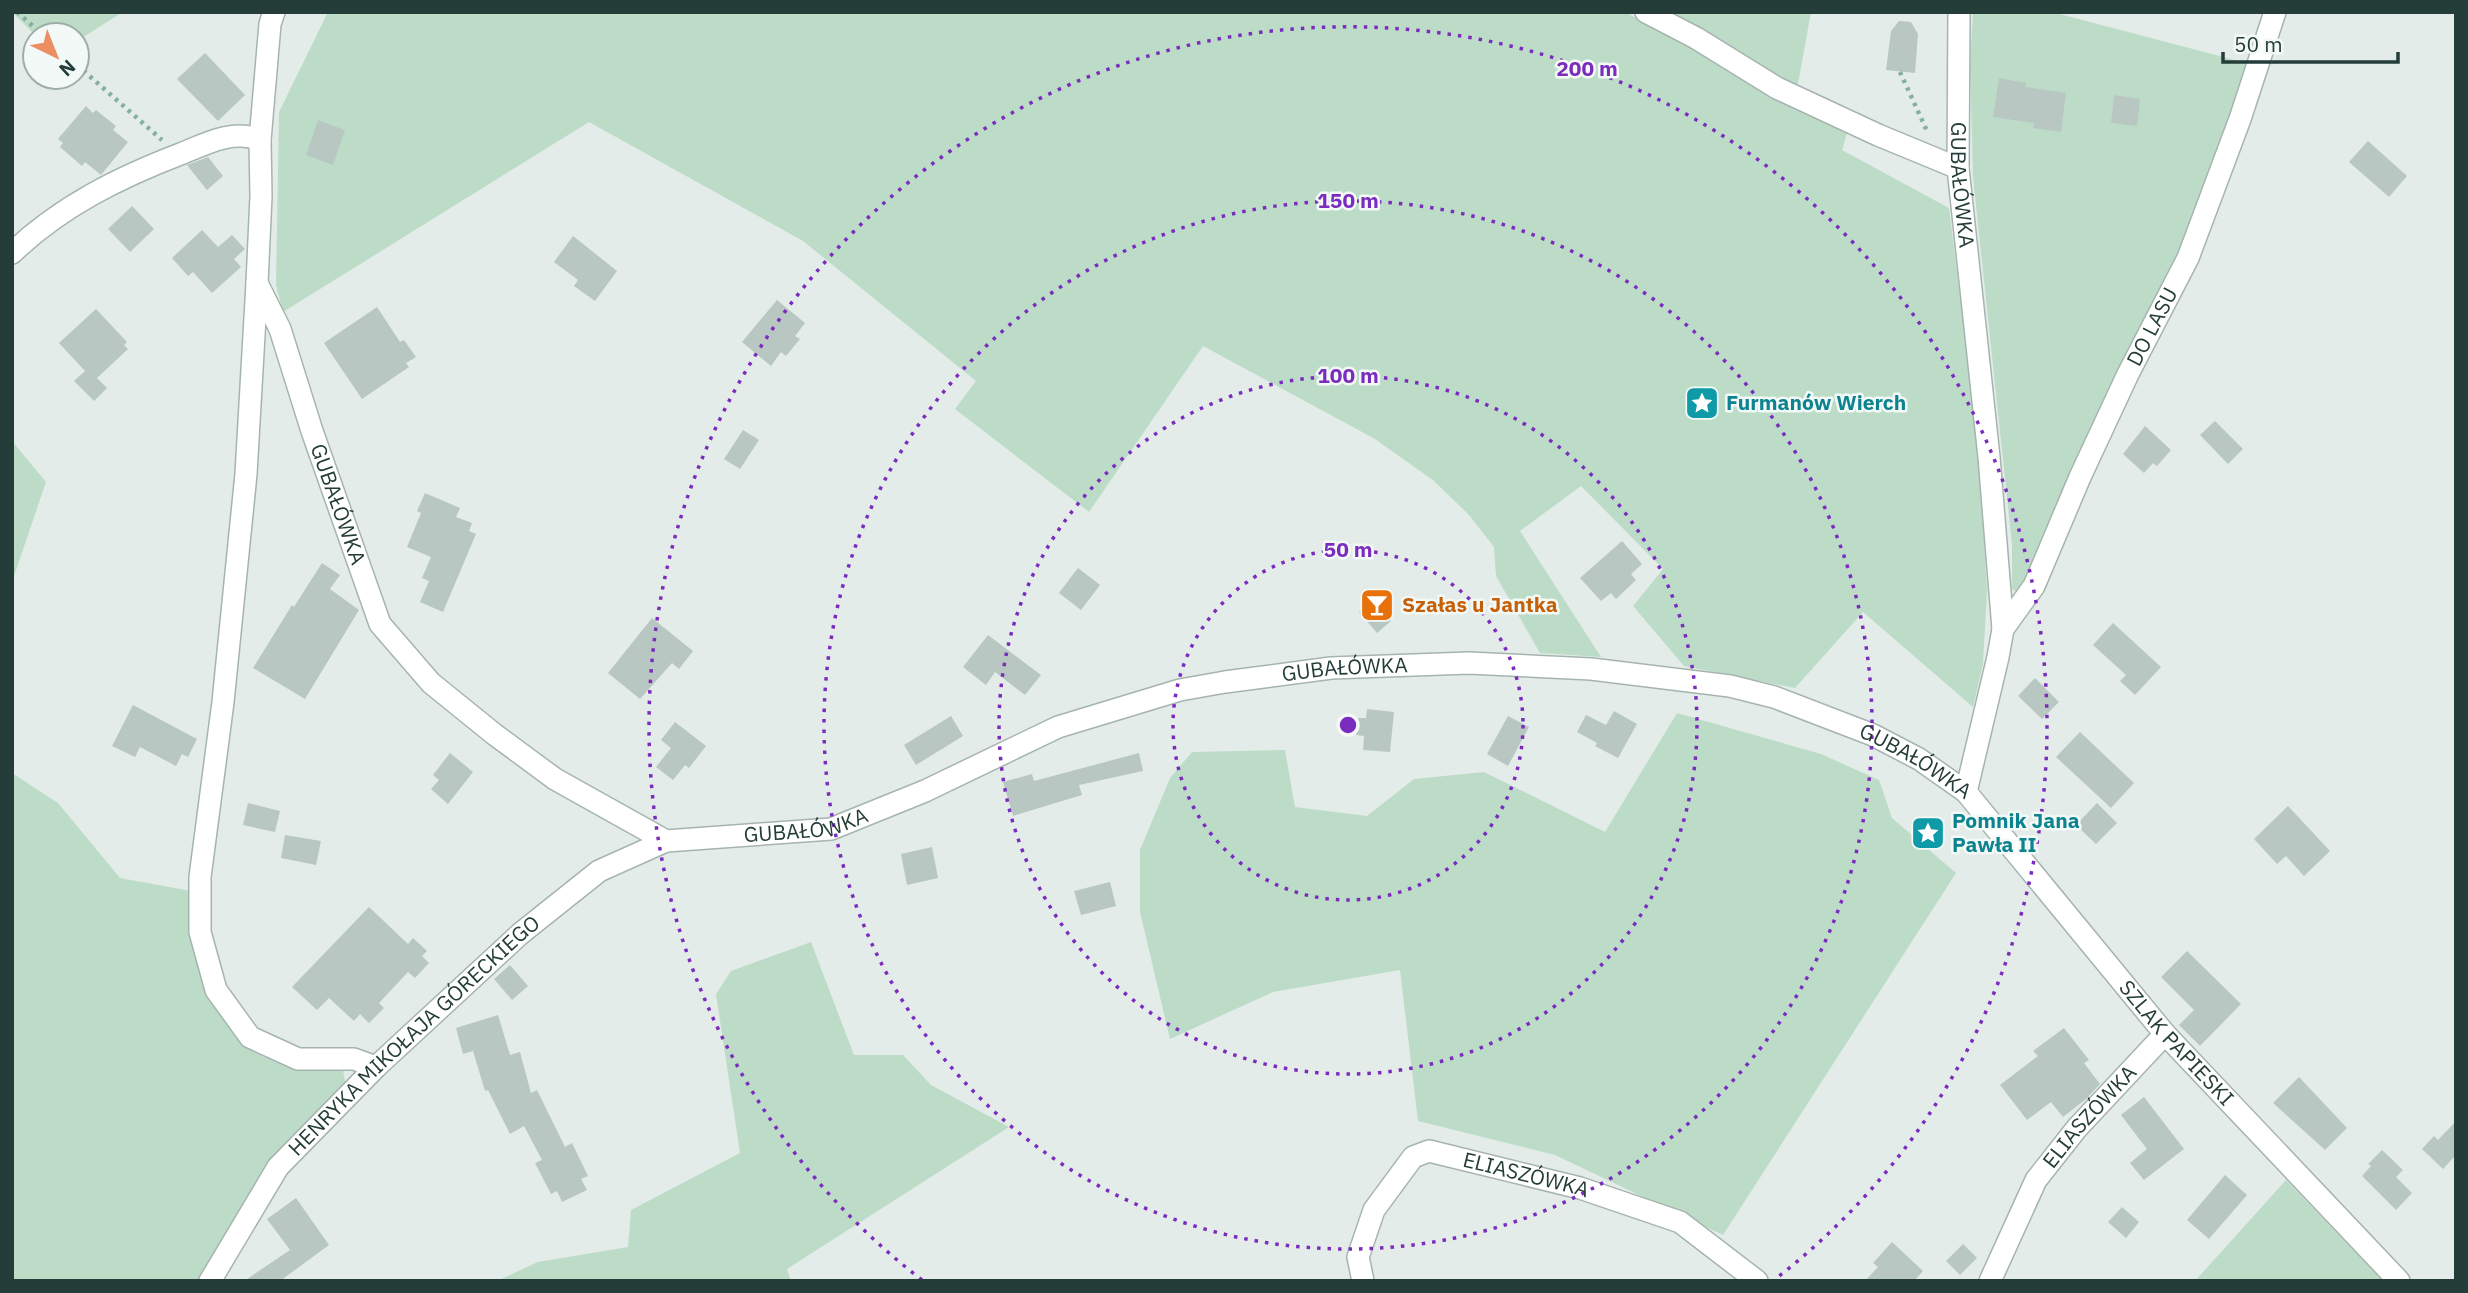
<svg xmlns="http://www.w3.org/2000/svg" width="2468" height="1293" viewBox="0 0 2468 1293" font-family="'IBM Plex Sans',sans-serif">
  <rect width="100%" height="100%" fill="#e3ece9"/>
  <g fill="#bddcc8">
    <path d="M 12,12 L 123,12 L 77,41 L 77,35 L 35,35 Z"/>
    <path d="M 328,12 L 1625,12 L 1848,130 L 1842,150 L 1949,208 L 1978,440 L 1987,591 L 1983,664 L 1973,707 L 1863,612 L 1795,688 L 1684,666 L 1633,606 L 1663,569 L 1581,486 L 1520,531 L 1601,657 L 1540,653 L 1496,576 L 1494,547 L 1469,515 L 1434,481 L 1375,439 L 1203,346 L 1089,512 L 955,409 L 976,381 L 803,241 L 589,122 L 283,312 L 276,285 L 279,112 Z"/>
    <path d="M 1662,12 L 1811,12 L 1796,95 Z"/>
    <path d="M 1973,12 L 2052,12 L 2250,64 L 2210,187 L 2022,591 L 2018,593 L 2012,589 L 2012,545 L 1973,177 L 1970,62 Z"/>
    <path d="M 12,441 L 46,482 L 12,582 Z"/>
    <path d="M 1677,713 L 1821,754 L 1879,780 L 1892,818 L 1956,873 L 1723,1235 L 1555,1155 L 1418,1121 L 1400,970 L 1273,992 L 1170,1039 L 1140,912 L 1140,850 L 1170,778 L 1192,752 L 1285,750 L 1295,807 L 1367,816 L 1414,779 L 1484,772 L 1605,832 Z"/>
    <path d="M 12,773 L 58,803 L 120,878 L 191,891 L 205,977 L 283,1062 L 343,1070 L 346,1088 L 261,1172 L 198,1281 L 12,1281 Z"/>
    <path d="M 811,942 L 854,1055 L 903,1055 L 931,1085 L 1009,1127 L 787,1269 L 791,1281 L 497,1281 L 538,1262 L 628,1247 L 631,1210 L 740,1153 L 716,994 L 731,971 Z"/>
    <path d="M 2286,1180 L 2382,1280 L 2381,1281 L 2195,1281 Z"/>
  </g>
  <g fill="#b8c7c2">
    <path d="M 1899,21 L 1911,22 L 1918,34 L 1915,73 L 1886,70 L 1891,31 Z"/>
    <path d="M 205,53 L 245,95 L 218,121 L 177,79 Z"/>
    <path d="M 1999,78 L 2026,83 L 2025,87 L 2066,93 L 2061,132 L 2033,128 L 2034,123 L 1993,117 Z"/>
    <path d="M 2114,95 L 2140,99 L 2137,126 L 2111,123 Z"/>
    <path d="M 86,106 L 93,113 L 96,110 L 116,126 L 113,130 L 128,142 L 101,175 L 85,162 L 82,166 L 60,147 L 63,143 L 58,139 Z"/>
    <path d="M 318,120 L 345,130 L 333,165 L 306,155 Z"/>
    <path d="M 2368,141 L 2407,176 L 2389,197 L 2349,162 Z"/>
    <path d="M 208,157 L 223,176 L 207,190 L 187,165 Z"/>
    <path d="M 132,206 L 154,229 L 130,252 L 108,229 Z"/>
    <path d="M 202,230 L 218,247 L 232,235 L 245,249 L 234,259 L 241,267 L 212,293 L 193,272 L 188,276 L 172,258 Z"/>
    <path d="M 573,236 L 617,271 L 595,301 L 574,286 L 578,280 L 554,262 Z"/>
    <path d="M 777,300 L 805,323 L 795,336 L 800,339 L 786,356 L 781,352 L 771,366 L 742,342 Z"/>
    <path d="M 377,307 L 400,342 L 404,340 L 416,357 L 406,363 L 409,367 L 362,399 L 324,343 Z"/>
    <path d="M 96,309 L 127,342 L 124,345 L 128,349 L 97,378 L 107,388 L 94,401 L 74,381 L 85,371 L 59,343 Z"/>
    <path d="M 2215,421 L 2243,449 L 2228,464 L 2200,435 Z"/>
    <path d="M 2145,426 L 2171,450 L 2157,466 L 2153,463 L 2144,473 L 2123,454 Z"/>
    <path d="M 743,430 L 759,440 L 740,469 L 724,459 Z"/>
    <path d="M 425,493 L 460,508 L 456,517 L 472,523 L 469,531 L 476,534 L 443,612 L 420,602 L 429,581 L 422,578 L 431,557 L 407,547 L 421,513 L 417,511 Z"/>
    <path d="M 1622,541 L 1642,564 L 1631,574 L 1636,580 L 1616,599 L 1611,593 L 1601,601 L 1580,578 Z"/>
    <path d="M 322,563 L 340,575 L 330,589 L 359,610 L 305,699 L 253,668 L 292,605 L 294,607 Z"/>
    <path d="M 1078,568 L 1100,585 L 1081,610 L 1059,593 Z"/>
    <path d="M 1372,600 L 1391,621 L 1377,633 L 1359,612 Z"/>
    <path d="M 652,618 L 693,651 L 679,669 L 672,663 L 640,699 L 608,673 Z"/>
    <path d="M 2113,623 L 2161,667 L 2135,695 L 2120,681 L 2126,675 L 2093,645 Z"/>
    <path d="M 988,635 L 1041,675 L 1025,695 L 995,672 L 986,685 L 963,667 Z"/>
    <path d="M 2035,678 L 2059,702 L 2042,719 L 2018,696 Z"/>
    <path d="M 133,705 L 197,739 L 188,757 L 182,754 L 176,766 L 140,747 L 135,757 L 112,746 Z"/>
    <path d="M 1367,709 L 1394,712 L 1390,752 L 1363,750 L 1364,736 L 1356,735 L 1358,718 L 1366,718 Z"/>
    <path d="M 1614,711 L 1637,724 L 1618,758 L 1595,746 L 1597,743 L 1577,732 L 1586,715 L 1606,725 Z"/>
    <path d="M 951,716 L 963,736 L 916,765 L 904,745 Z"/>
    <path d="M 1508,716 L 1529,727 L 1508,766 L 1487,754 Z"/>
    <path d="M 675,722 L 706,746 L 689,768 L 685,765 L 673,780 L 656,767 L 671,748 L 661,740 Z"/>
    <path d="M 2080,732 L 2134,783 L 2111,808 L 2056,757 Z"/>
    <path d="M 450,753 L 473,772 L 448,804 L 431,789 L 439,780 L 433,775 Z"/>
    <path d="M 1139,753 L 1143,771 L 1079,785 L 1082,795 L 1013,816 L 1003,782 L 1032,774 L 1034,781 Z"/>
    <path d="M 248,803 L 280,811 L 275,832 L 243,825 Z"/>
    <path d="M 2097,803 L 2117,823 L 2096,844 L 2076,825 Z"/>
    <path d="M 2288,806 L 2330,851 L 2304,876 L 2286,856 L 2277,864 L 2254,839 Z"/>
    <path d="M 285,835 L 321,841 L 316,865 L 281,858 Z"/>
    <path d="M 932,847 L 938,878 L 907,885 L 901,854 Z"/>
    <path d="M 1110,882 L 1116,906 L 1081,915 L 1074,891 Z"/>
    <path d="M 369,907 L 408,944 L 413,938 L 427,951 L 422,956 L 429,963 L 415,978 L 408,972 L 379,1003 L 384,1008 L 369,1023 L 360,1014 L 354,1021 L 329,998 L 317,1010 L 292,987 Z"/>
    <path d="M 2187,951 L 2241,1004 L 2200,1046 L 2179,1025 L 2194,1010 L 2161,977 Z"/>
    <path d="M 510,965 L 528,986 L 512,1000 L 494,979 Z"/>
    <path d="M 498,1015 L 510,1055 L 520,1052 L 531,1093 L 537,1090 L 565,1147 L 572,1143 L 588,1176 L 581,1179 L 587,1190 L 562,1202 L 557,1191 L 551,1194 L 535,1163 L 542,1160 L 524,1126 L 510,1134 L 488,1090 L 485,1091 L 473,1051 L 463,1054 L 456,1028 Z"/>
    <path d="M 2064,1028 L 2089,1060 L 2084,1063 L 2100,1084 L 2086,1099 L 2063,1117 L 2051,1102 L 2027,1120 L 2000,1085 L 2038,1056 L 2033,1051 Z"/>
    <path d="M 2299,1077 L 2347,1128 L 2325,1150 L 2273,1103 Z"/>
    <path d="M 2144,1097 L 2184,1149 L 2144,1180 L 2130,1163 L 2147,1149 L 2121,1115 Z"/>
    <path d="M 2456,1121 L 2456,1155 L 2443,1169 L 2422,1149 L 2434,1136 L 2438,1140 Z"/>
    <path d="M 2382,1150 L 2403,1170 L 2396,1177 L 2412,1193 L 2396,1210 L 2362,1176 L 2371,1166 L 2368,1164 Z"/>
    <path d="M 2225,1175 L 2247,1195 L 2209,1239 L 2187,1220 Z"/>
    <path d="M 296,1198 L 329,1245 L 280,1281 L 244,1281 L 290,1250 L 267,1219 Z"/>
    <path d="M 2122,1207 L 2139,1222 L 2126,1238 L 2108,1222 Z"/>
    <path d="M 1892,1242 L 1923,1271 L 1914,1281 L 1865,1281 L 1878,1267 L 1873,1263 Z"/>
    <path d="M 1963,1244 L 1977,1258 L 1960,1275 L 1946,1261 Z"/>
  </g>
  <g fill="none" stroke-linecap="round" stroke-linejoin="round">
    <g stroke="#a6b4b0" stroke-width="24">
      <g id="minor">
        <path d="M 274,12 L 270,24 L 260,140 L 261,196 L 257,283 L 246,474 L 223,702 L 200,877 L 200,932 L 216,990 L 250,1037 L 298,1059 L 354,1059 L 376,1067"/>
        <path d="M 1646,12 L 1696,38 L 1777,88 L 1878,135 L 1958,168"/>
        <path id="s1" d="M 1959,12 L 1958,168 L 1989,457 L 2003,629 L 1998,657 L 1966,792"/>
        <path d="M 12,253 C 61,206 120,177 183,153 C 207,143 234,129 260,140"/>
        <path id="s2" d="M 257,283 L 280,329 L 312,431 L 380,624 L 431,683 L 494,734 L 555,779 L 666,841 L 831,829 L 925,791 L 1058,727 L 1180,690 L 1225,682 L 1331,668 L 1469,663 L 1591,669 L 1730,686 L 1774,697 L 1873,735 L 1919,759 L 1966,792 L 2165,1034 L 2399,1281"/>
        <path id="s3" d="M 2003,629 L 2034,586 L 2080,477 L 2128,374 L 2188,258 L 2240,119 L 2275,12"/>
        <path id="s4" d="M 210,1281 L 278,1167 L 376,1067 L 520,934 L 599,871 L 666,841"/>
        <path id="s5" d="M 1363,1281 L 1358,1257 L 1374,1210 L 1413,1157 L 1429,1151 L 1580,1188 L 1680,1222 L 1757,1281"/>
        <path id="s6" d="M 1990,1281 L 2036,1180 L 2077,1128 L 2165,1034"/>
      </g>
    </g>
    <g stroke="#85aea4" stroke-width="4.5" stroke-dasharray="3.5 5" stroke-linecap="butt">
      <path d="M 17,12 L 43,35"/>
      <path d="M 77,65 L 162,140"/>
      <path d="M 1900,72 L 1927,131"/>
    </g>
    <use href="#minor" stroke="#fff" stroke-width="21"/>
  </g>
  <g fill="none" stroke="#7b2cbf" stroke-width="3.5" stroke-dasharray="3.5 7">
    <circle cx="1348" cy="725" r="175"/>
    <circle cx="1348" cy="725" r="349"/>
    <circle cx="1348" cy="725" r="524"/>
    <path d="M922 1280A699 699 0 1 1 1774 1280"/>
  </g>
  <defs>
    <g id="sight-square" transform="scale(1.75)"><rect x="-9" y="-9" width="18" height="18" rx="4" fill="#0f9aa8" stroke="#f3f9f6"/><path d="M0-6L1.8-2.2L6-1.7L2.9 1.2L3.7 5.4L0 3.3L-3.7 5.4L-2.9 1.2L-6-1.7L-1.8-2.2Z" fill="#fff"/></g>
    <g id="bar-square" transform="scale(1.75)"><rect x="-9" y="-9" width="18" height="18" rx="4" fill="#e8710a" stroke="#f3f9f6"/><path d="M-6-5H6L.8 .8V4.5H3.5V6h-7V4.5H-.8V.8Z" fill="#fff"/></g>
  </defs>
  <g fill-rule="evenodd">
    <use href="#sight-square" x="1702" y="403"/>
    <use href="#bar-square" x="1377" y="605"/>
    <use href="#sight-square" x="1928" y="833"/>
  </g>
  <g text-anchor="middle" stroke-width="5" stroke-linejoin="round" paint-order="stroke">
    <g font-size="21" fill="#243d38" stroke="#f3f9f6">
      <text dy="7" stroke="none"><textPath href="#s1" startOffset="173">GUBAŁÓWKA</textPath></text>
      <text dy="7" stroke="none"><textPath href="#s3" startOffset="338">DO LASU</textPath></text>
      <text dy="7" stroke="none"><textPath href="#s2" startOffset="236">GUBAŁÓWKA</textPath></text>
      <text dy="7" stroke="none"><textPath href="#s2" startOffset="1433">GUBAŁÓWKA</textPath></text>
      <text dy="7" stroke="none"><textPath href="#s2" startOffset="2021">GUBAŁÓWKA</textPath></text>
      <text dy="7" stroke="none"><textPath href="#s2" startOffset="866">GUBAŁÓWKA</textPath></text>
      <text dy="7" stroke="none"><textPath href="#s4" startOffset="322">HENRYKA MIKOŁAJA GÓRECKIEGO</textPath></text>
      <text dy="7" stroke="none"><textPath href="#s2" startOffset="2408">SZLAK PAPIESKI</textPath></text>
      <text dy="7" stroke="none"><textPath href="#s6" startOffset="194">ELIASZÓWKA</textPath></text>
      <text dy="7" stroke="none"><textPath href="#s5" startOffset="257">ELIASZÓWKA</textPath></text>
    </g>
    <g font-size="21" font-weight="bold" fill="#0d838f" stroke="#f3f9f6" text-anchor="start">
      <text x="1726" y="410">Furmanów Wierch</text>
      <text x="1952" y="828">Pomnik Jana<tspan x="1952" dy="24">Pawła II</tspan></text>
    </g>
    <g font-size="21" font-weight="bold" fill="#c56008" stroke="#f3f9f6" text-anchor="start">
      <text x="1402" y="612">Szałas u Jantka</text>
    </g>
  </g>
  <circle cx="1348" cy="725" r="10" fill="#7b2cbf" stroke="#f3f9f6" stroke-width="3.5"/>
  <g font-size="21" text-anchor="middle" font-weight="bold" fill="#7b2cbf" stroke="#f3f9f6" stroke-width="5" stroke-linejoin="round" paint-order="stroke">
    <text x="1587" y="76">200 m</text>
    <text x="1348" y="208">150 m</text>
    <text x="1348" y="383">100 m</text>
    <text x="1348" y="557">50 m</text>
  </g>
  <rect width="2468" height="1293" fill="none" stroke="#243d38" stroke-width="28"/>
  <g transform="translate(56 56) rotate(137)"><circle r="33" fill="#f3f9f6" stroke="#a0aeaa" stroke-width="2"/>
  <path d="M0-5L12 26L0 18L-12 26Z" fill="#eb8e62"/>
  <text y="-10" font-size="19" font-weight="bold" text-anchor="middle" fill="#243d38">N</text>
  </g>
  <path d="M2223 52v10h175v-10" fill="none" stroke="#243d38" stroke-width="3.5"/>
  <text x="2234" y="52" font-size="21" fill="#243d38" stroke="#f3f9f6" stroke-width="5" paint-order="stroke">50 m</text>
</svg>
